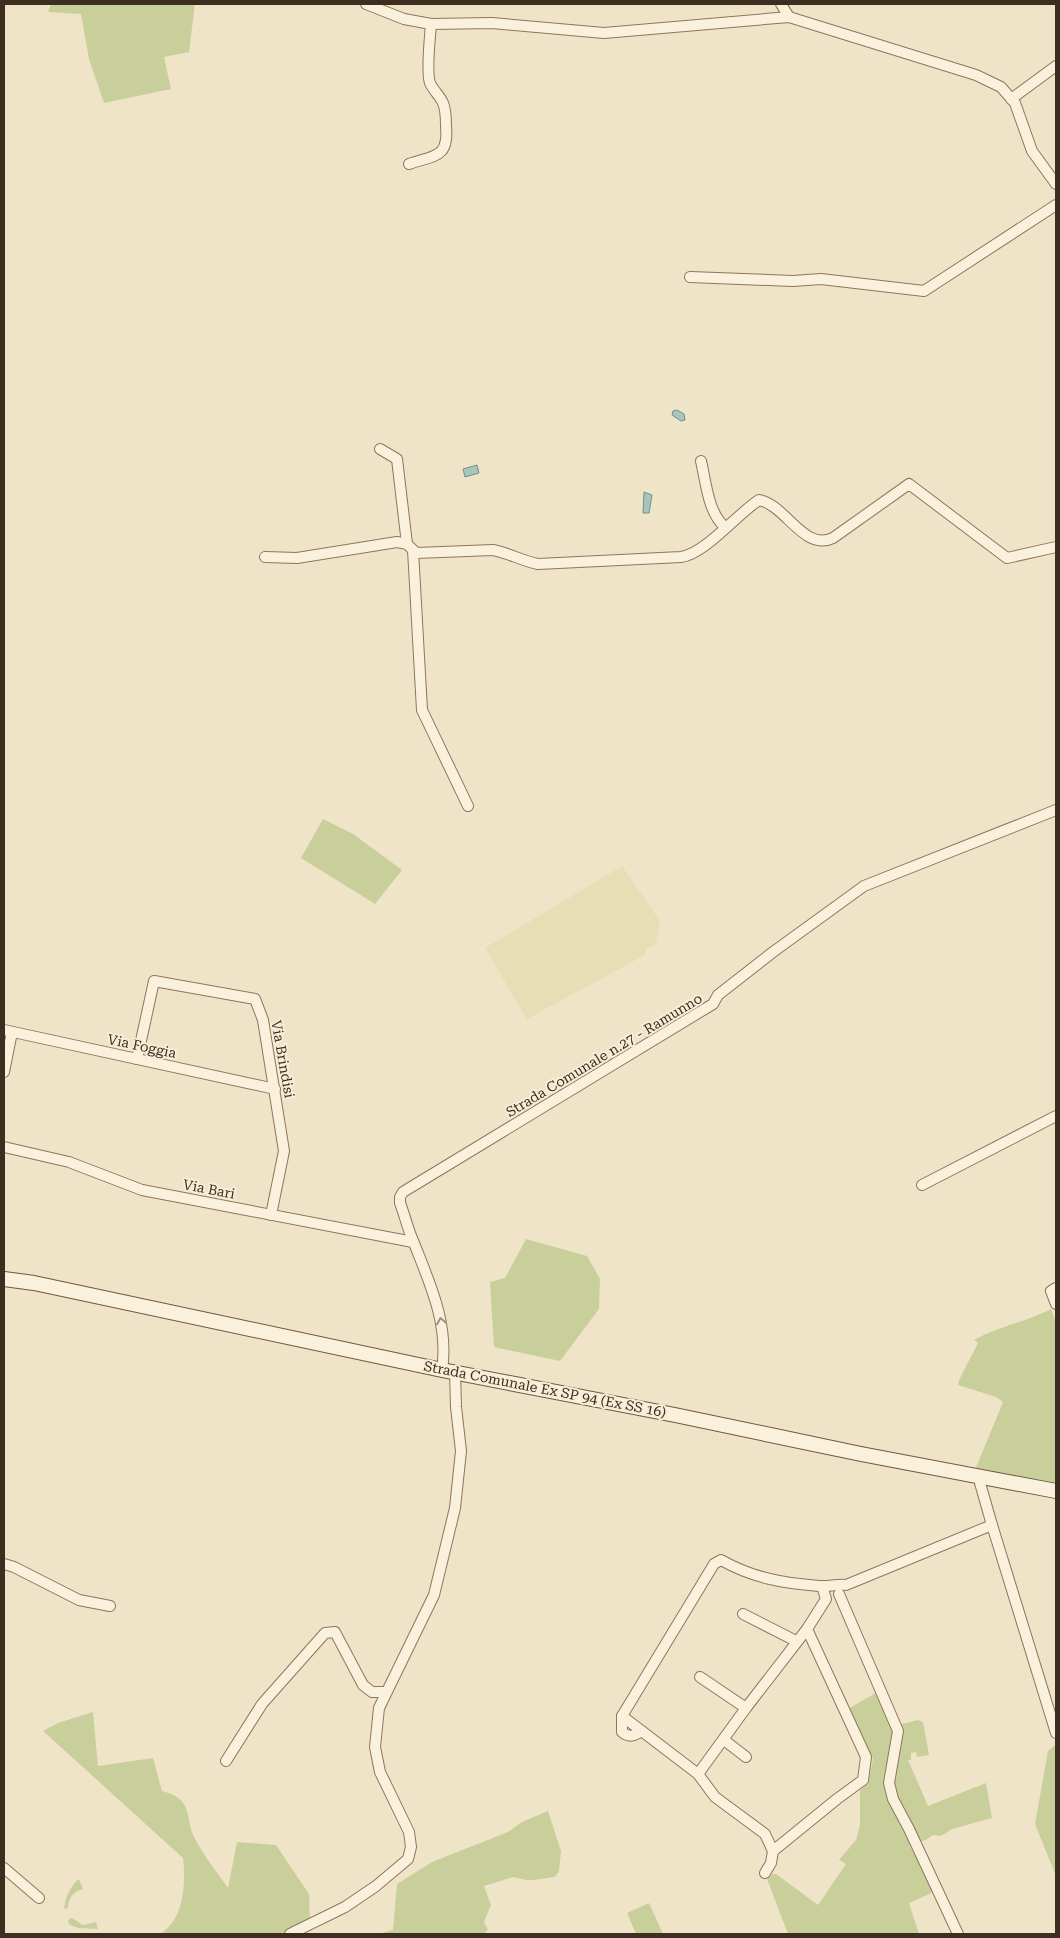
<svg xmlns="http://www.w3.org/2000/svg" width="1060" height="1938" viewBox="0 0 1060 1938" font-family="'Roboto Serif',serif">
  <rect width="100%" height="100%" fill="#f0e4c8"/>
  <path fill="#e6deb5" d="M 622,866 L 660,921 L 656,944 L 647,948 L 645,955 L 527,1019 L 485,948 Z"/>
  <g fill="#c9cf9b">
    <path d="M 51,4 L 195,4 L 189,52 L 164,57 L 171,89 L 104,103 L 89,59 L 81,14 L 48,12 Z"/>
    <path d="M 323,819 L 353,834 L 402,870 L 375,904 L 301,858 Z"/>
    <path d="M 526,1239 L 587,1256 L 600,1279 L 599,1309 L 560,1361 L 494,1347 L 490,1282 L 505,1278 Z"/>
    <path d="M 1051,1309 L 1056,1323 L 1056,1486 L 975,1470 L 1003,1402 L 996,1397 L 958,1385 L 959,1380 L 978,1343 L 974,1340 C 999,1326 1026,1322 1051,1309 Z"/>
    <path d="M 879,1691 L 894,1726 L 918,1720 L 923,1722 L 929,1755 L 917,1757 L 916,1752 L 911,1753 L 911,1760 L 908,1760 L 928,1806 L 986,1783 L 992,1818 L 952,1829 L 941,1836 L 933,1835 L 926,1840 L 909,1845 L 927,1874 L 926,1877 L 932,1878 L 938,1890 L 909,1903 L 919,1934 L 788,1934 L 767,1879 L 773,1874 L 776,1874 L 818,1905 L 846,1864 L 839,1860 L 856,1840 L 860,1825 L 860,1790 L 868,1784 L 873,1759 L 848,1709 Z"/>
    <path d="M 93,1712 L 98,1766 L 153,1758 L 162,1791 C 195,1799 184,1818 195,1839 C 204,1856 217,1872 228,1888 L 237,1842 L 276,1845 L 309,1894 L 310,1921 L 305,1931 L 307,1934 L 160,1934 C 184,1920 186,1883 183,1858 L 43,1731 L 58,1723 Z"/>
    <path d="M 1054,1746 L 1056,1746 L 1056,1876 L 1035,1824 L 1048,1751 Z"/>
    <path d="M 548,1811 L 561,1851 L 559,1872 L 554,1877 L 534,1880 L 526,1880 L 513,1877 L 484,1886 L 491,1905 L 484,1922 L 488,1930 L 485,1932 L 486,1934 L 378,1934 L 393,1930 L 397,1884 L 432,1862 L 508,1832 L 522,1822 Z"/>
    <path d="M 79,1879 L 83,1889 C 73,1892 68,1898 68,1908 L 64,1909 C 65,1898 70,1886 79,1879 Z"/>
    <path d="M 649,1903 L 663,1934 L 636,1934 L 627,1913 Z"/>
    <path d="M 72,1918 L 83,1925 L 96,1922 L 98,1929 L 78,1928 L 70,1925 L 68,1922 L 69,1919 Z"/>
  </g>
  <g fill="#a9c4bc" stroke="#6f938a">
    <path d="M 677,410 L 684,414 L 685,420 L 681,421 L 672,415 L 673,411 Z"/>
    <path d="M 477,465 L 479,473 L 465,477 L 463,469 Z"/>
    <path d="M 644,492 L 652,495 L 649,513 L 643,513 Z"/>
  </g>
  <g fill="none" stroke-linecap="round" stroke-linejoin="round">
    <g stroke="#8d765c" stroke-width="12">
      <g id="minor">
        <path d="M 366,4 L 404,19 L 431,24 L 492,23 L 604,33 L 789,17 L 976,75 L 1001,87 L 1015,103 L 1032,151 L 1056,184"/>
        <path d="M 781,4 L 789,17"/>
        <path d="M 1011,99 L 1056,66"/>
        <path d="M 409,164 C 435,155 449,158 446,126 C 446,118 446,110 443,103 C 440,96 433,90 430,83 C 426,72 430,38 431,24"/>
        <path d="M 690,277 L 793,281 L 821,279 L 924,291 L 1056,205"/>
        <path d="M 380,449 L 397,459 L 407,544"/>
        <path d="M 701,461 C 706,482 708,513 725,527"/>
        <path d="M 413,550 L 422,710 L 468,806"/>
        <path d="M 265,557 L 297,558 L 397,542 L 407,544 L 416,553 L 493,550 C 509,553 522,561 538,564 L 681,557 C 706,553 736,515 759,500 C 786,505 804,552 833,538 L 909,484 L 1007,558 L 1056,547"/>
        <path d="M 4,1030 L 275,1089"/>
        <path d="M 137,1059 L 154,981 L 255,999 L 263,1020 L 284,1151 L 271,1215"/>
        <path d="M 4,1072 L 12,1032"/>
        <path d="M 4,1147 L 69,1162 L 142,1190 L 413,1242"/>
        <path d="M 922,1185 L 1056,1116"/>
        <path d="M 1056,1288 L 1051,1291 L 1056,1304"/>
        <path d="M 442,1370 C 449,1324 430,1284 414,1243 C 408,1230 405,1216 400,1203 L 400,1197 L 403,1192 L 713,1004 L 718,995 L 773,952 L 864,886 L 1056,810"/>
        <path d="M 992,1525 L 1056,1733"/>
        <path d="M 4,1564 L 14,1567 L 79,1600 L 110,1606"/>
        <path d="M 839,1594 L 898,1731 L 889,1783 L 893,1799 L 909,1829 L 958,1934"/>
        <path d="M 743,1614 L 796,1641"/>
        <path d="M 700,1677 L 746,1708"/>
        <path d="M 622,1716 L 698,1774 L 715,1797 L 765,1834 L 773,1851"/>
        <path d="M 642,1731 C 634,1736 629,1738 622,1732 L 622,1716 L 714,1564 L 721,1560 C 753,1578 782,1583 819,1586 C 828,1587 836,1584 846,1585 L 992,1525 L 978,1476"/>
        <path d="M 724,1740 L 746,1757"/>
        <path d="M 226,1761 L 262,1704 L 325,1633 L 335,1632 L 363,1685 L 372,1692 L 386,1692"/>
        <path d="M 698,1774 L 746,1708 L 807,1629 L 826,1599 L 822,1586"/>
        <path d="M 4,1868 L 39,1898"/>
        <path d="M 765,1873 L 771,1863 L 773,1851 L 837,1799 L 863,1780 L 866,1757 L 807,1629"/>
        <path d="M 290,1934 L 345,1907 L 376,1886 L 408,1859 L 411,1847 L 409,1832 L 380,1772 L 375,1747 L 379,1708 L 434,1595 L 455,1508 L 461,1451 L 456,1407 L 455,1372"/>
      </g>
    </g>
    <g stroke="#6f573f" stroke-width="16">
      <path id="secondary" d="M 4,1279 L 34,1283 L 442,1370 L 675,1415 L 861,1454 L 1056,1491"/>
    </g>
    <use href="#minor" stroke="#faf1dc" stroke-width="10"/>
    <use href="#secondary" stroke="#faf1dc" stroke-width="14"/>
  </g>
  <defs><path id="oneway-chevron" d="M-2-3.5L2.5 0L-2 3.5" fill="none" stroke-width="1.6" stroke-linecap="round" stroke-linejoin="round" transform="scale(1.25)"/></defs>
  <use stroke="#9c907e" href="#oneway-chevron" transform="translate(441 1321) rotate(-101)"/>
  <g text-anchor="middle" stroke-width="4" stroke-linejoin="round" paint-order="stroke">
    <g font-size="14" fill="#3d2e20" stroke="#f7eed8">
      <text transform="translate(142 1046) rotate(12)" y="5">Via Foggia</text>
      <text transform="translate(604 1055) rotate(-31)" y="5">Strada Comunale n.27 - Ramunno</text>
      <text transform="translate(283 1059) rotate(80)" y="5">Via Brindisi</text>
      <text transform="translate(209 1189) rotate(11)" y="5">Via Bari</text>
      <text transform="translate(545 1389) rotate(11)" y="5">Strada Comunale Ex SP 94 (Ex SS 16)</text>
    </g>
  </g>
  <rect width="1060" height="1938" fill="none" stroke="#3d2e20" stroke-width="10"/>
</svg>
